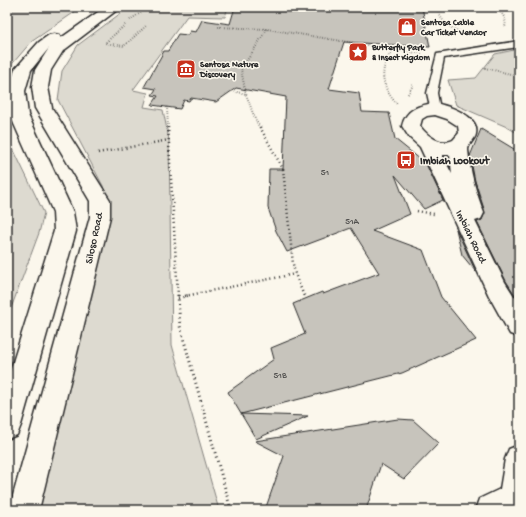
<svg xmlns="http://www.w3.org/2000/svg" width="526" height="517" viewBox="0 0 526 517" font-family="'Gochi Hand',sans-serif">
  <rect width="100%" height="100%" fill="#fbf7ec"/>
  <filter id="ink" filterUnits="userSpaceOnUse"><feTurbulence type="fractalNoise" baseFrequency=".025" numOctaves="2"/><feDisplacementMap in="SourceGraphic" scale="8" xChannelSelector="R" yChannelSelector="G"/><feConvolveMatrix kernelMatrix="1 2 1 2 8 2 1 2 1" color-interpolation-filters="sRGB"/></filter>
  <g filter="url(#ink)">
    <g fill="#dddad0" stroke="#84827e">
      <path d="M 7,7 L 82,7 L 31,42 L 7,70 Z"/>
      <path d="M 129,7 L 228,7 L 225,17 L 187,16 L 133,90 L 148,93 L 144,107 L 163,110 L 169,140 L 172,345 L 219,510 L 39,510 L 109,215 L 103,186 L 58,100 L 62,71 L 78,45 Z"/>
      <path d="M 519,49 L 519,134 L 507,127 L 456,105 L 448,80 L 476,78 L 495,54 Z"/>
      <path d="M 7,136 L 44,213 L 39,233 L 7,319 Z"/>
    </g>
    <g fill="#c7c4bc" stroke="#2b2b2b">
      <path d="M 235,7 L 422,7 L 430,47 L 344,42 L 329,89 L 359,93 L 362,112 L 389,113 L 395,139 L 426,164 L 443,200 L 424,209 L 395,175 L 410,214 L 372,231 L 423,250 L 441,297 L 476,340 L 402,373 L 241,414 L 228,392 L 274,359 L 271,348 L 305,334 L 293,304 L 322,292 L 323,294 L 379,273 L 351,228 L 287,252 L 276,231 L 268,208 L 269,169 L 283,169 L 286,97 L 236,88 L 216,102 L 191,98 L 189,101 L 184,100 L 180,109 L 152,105 L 158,96 L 152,95 L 156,89 L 144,87 L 164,51 L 168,51 L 178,34 L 188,35 L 190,31 L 196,32 L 202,20 L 230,24 Z"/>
      <path d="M 481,129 L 519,152 L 519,301 L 506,281 L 477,222 L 482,220 L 485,212 L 475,181 L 470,156 Z"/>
      <path d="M 456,229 L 476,272 L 462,255 Z"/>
      <path d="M 241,414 L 308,416 L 256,439 Z"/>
      <path d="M 398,419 L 413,420 L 439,443 L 404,479 L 381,464 L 366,510 L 265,510 L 284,456 L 255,441 Z"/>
    </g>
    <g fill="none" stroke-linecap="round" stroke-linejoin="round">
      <g stroke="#2b2b2b" stroke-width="3">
        <path id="lane" d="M 519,41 L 519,47 L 444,58 L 437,93 L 440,109 L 435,112 L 431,111 L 427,93 L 437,54 Z"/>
      </g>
      <g stroke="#2b2b2b" stroke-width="3">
        <g id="street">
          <path d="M 105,7 L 121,7 L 63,51 L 51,70 L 48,87 L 52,108 L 110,200 L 110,217 L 39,510 L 9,510 L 90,217 L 90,201 L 35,108 L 32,87 L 35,70 L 49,48 L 31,70 L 25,91 L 28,115 L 73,212 L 76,231 L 21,425 L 17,435 L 7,439 L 7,381 L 54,231 L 53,212 L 10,115 L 9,91 L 15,69 L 39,42 L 49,35 L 54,34 L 59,35 L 61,38 Z"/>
          <path d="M 435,103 C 448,106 480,115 476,134 C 475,140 468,144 468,150 C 470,172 476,192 484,213 L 481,219 L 475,221 L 505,282 L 519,304 L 519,337 L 510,334 L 489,296 L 420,147 L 409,137 L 402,126 C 406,109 419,105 435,103 ZM 435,115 L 447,119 L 458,126 L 459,133 L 453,140 C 441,146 427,136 420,126 L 422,119 L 427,116 ZM 442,155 L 450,155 L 452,174 Z"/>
          <path d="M 519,445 L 519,510 L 475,510 L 479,499 L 500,489 L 505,459 L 509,449 Z"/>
        </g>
      </g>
      <g stroke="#2b2b2b" stroke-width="2" stroke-dasharray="0.5 2" stroke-linecap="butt">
        <path d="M 441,7 L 438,10 C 442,24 452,30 466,33"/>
        <path d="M 495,7 C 502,13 507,18 505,27"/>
        <path d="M 432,9 L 438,10"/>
        <path d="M 130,20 L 149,7"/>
        <path d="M 125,25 L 105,43 L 124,46 L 147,25"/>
        <path d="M 218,27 L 267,29 L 423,54"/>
        <path d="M 393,49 C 379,69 380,86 397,104"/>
        <path d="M 485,68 L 519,76"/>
        <path d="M 232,91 L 246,94 L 255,119 L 260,128"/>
        <path d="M 246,94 L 241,70 L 267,29"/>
        <path d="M 408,94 L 413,85"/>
        <path d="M 167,107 L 168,128"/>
      </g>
      <g stroke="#2b2b2b" stroke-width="2.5" stroke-dasharray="1 3" stroke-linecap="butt">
        <path d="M 168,127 L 178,296"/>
        <path d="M 260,127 L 283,169 L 293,264 L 295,274 L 304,296"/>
        <path d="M 98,153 L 169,140"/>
        <path d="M 417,211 L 434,214"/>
        <path d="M 185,296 L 295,274"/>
      </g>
      <g stroke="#2b2b2b" stroke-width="3" stroke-dasharray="1 3.5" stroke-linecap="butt">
        <path d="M 178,295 L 180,326 L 231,510"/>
        <path d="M 304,295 L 305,299"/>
        <path d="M 178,298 L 190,295"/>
      </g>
      <use href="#lane" fill="#fbf7ec" fill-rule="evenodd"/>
      <use href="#street" fill="#fbf7ec" fill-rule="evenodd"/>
    </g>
  </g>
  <defs>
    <g id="shop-square" transform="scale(1)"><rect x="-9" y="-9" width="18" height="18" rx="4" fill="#c8321e" stroke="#fbf7ec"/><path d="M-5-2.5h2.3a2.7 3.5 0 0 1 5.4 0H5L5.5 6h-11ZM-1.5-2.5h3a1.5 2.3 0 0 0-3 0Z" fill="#fff"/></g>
    <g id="sight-square" transform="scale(1)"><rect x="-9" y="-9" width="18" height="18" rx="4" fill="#c8321e" stroke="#fbf7ec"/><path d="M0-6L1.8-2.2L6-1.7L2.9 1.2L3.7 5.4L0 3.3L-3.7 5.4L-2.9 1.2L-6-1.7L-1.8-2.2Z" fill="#fff"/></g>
    <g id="museum-square" transform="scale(1)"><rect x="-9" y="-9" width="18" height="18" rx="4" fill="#c8321e" stroke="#fbf7ec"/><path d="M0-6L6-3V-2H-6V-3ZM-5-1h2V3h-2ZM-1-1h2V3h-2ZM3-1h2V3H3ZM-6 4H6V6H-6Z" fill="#fff"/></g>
    <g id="bus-square" transform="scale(1)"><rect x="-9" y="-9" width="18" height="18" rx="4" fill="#c8321e" stroke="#fbf7ec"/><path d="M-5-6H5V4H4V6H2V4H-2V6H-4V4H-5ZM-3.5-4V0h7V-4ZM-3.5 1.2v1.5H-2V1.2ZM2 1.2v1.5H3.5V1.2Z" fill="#fff"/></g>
  </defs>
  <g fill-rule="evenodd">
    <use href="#shop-square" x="407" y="27"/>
    <use href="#sight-square" x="358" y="52"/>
    <use href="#museum-square" x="186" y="69"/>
    <use href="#bus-square" x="406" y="160"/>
  </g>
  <g text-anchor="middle" stroke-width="3" stroke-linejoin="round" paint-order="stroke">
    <g font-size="9" font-weight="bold" fill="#2b2b2b" stroke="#fbf7ec" text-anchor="start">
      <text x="421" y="25">Sentosa Cable<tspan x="421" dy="10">Car Ticket Vendor</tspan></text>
      <text x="372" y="50">Butterfly Park<tspan x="372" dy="10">&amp; Insect Kigdom</tspan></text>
      <text x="200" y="67">Sentosa Nature<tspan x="200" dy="10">Discovery</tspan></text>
    </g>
    <g font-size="9" fill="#52514f">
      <text x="325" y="175">51</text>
      <text x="352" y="224">51A</text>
      <text x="280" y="378">51B</text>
    </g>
    <g font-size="11" font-weight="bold" fill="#2b2b2b" stroke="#fbf7ec" text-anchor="start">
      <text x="420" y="164">Imbiah Lookout</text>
    </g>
    <g font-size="11" fill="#2b2b2b" stroke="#fbf7ec">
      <text transform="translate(472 236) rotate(64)" y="4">Imbiah Road</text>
      <text transform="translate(93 238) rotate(-78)" y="4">Siloso Road</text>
    </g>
  </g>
  <rect width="526" height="517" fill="none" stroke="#fbf7ec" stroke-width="24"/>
  <rect x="12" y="12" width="502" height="493" fill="none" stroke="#2b2b2b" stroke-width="1.5" filter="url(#ink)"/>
</svg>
